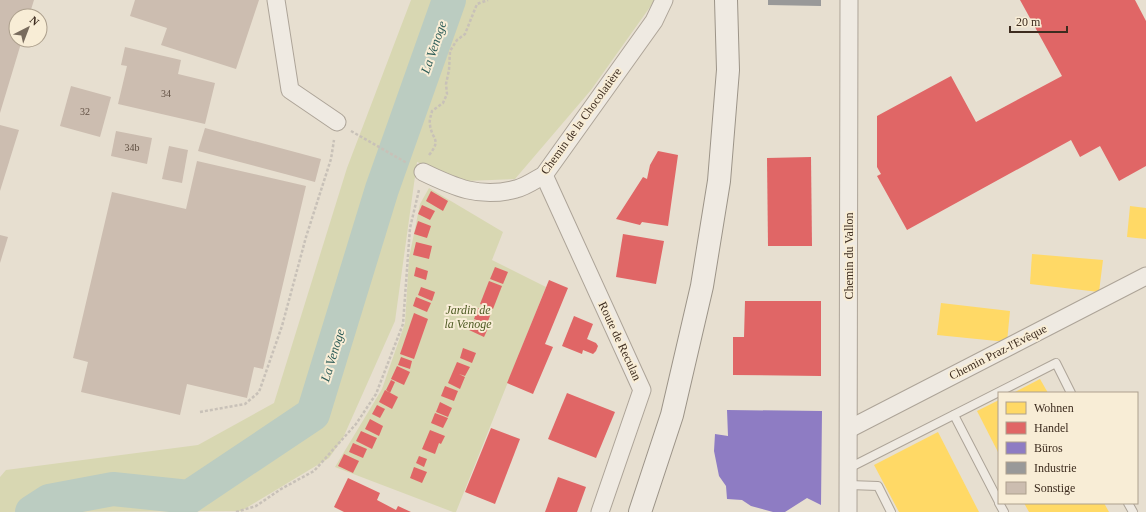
<svg xmlns="http://www.w3.org/2000/svg" width="1146" height="512" viewBox="0 0 1146 512" font-family="Georgia,serif">
  <rect width="100%" height="100%" fill="#e7dfd0"/>
  <g fill="#d8d7b2">
    <path d="M 411,0 L 655,0 L 591,90 L 515,179 L 466,181 L 417,162 L 395,321 L 343,438 L 329,458 L 241,511 L 0,512 L 0,477 L 6,470 L 198,445 L 274,403 L 347,168 Z"/>
    <path d="M 429,188 L 503,232 L 492,260 L 546,287 L 456,512 L 453,512 L 335,467 L 382,389 L 405,323 L 409,258 L 420,204 Z"/>
  </g>
  <g fill="#ffd966">
    <path d="M 1130,206 L 1146,208 L 1146,239 L 1127,237 Z"/>
    <path d="M 1032,254 L 1103,260 L 1099,292 L 1030,284 Z"/>
    <path d="M 941,303 L 1010,311 L 1007,342 L 937,335 Z"/>
    <path d="M 1040,379 L 1048,393 L 1013,393 Z"/>
    <path d="M 999,400 L 999,454 L 977,411 Z"/>
    <path d="M 938,432 L 979,512 L 899,512 L 874,465 Z"/>
    <path d="M 1024,503 L 1104,503 L 1109,512 L 1029,512 Z"/>
  </g>
  <g fill="#e06666">
    <path d="M 1020,0 L 1135,0 L 1146,21 L 1146,166 L 1119,181 L 1100,146 L 1080,157 L 1071,140 L 907,230 L 877,176 L 881,174 L 877,167 L 877,116 L 951,76 L 976,122 L 1062,76 Z"/>
    <path d="M 658,151 L 678,155 L 668,226 L 642,222 L 640,225 L 616,219 L 643,177 L 647,179 L 650,165 Z"/>
    <path d="M 811,157 L 812,246 L 768,246 L 767,158 Z"/>
    <path d="M 431,191 L 448,201 L 443,211 L 426,201 Z"/>
    <path d="M 422,205 L 435,211 L 430,220 L 418,214 Z"/>
    <path d="M 418,221 L 431,226 L 427,238 L 414,234 Z"/>
    <path d="M 623,234 L 664,241 L 656,284 L 616,277 Z"/>
    <path d="M 416,242 L 432,246 L 429,259 L 413,255 Z"/>
    <path d="M 416,267 L 428,271 L 426,280 L 414,276 Z"/>
    <path d="M 495,267 L 508,272 L 503,284 L 490,279 Z"/>
    <path d="M 549,280 L 568,288 L 545,344 L 553,347 L 533,394 L 507,383 Z"/>
    <path d="M 489,281 L 502,286 L 493,309 L 480,304 Z"/>
    <path d="M 421,287 L 435,292 L 432,301 L 418,295 Z"/>
    <path d="M 416,297 L 431,303 L 427,312 L 413,306 Z"/>
    <path d="M 745,301 L 821,301 L 821,376 L 733,375 L 733,337 L 744,337 Z"/>
    <path d="M 478,308 L 491,313 L 487,324 L 474,319 Z"/>
    <path d="M 414,313 L 428,319 L 414,359 L 400,354 Z"/>
    <path d="M 574,316 L 593,324 L 587,339 L 596,343 L 598,346 L 596,351 L 593,354 L 583,350 L 582,354 L 562,346 Z"/>
    <path d="M 473,320 L 489,326 L 484,337 L 469,330 Z"/>
    <path d="M 463,348 L 476,353 L 472,363 L 460,358 Z"/>
    <path d="M 401,357 L 412,361 L 410,369 L 398,365 Z"/>
    <path d="M 457,362 L 470,367 L 465,376 L 459,374 L 465,377 L 460,389 L 448,383 Z"/>
    <path d="M 397,366 L 410,372 L 404,385 L 391,379 Z"/>
    <path d="M 391,380 L 395,382 L 390,393 L 386,390 Z"/>
    <path d="M 445,386 L 458,391 L 454,401 L 441,396 Z"/>
    <path d="M 385,390 L 398,397 L 392,409 L 379,402 Z"/>
    <path d="M 567,393 L 615,412 L 596,458 L 548,439 Z"/>
    <path d="M 440,402 L 452,408 L 448,417 L 436,412 Z"/>
    <path d="M 377,405 L 385,409 L 380,418 L 372,414 Z"/>
    <path d="M 435,413 L 448,418 L 443,428 L 431,423 Z"/>
    <path d="M 370,419 L 383,426 L 379,436 L 365,429 Z"/>
    <path d="M 491,428 L 520,439 L 495,504 L 465,492 Z"/>
    <path d="M 430,430 L 445,436 L 441,444 L 439,443 L 435,454 L 422,449 Z"/>
    <path d="M 361,431 L 377,438 L 372,449 L 356,441 Z"/>
    <path d="M 353,443 L 367,449 L 363,458 L 349,452 Z"/>
    <path d="M 344,454 L 359,461 L 353,473 L 338,466 Z"/>
    <path d="M 419,456 L 427,459 L 424,467 L 416,463 Z"/>
    <path d="M 414,467 L 427,472 L 422,483 L 410,478 Z"/>
    <path d="M 558,477 L 586,487 L 577,512 L 545,512 Z"/>
    <path d="M 348,478 L 380,493 L 377,500 L 396,510 L 398,506 L 411,512 L 344,512 L 334,507 Z"/>
  </g>
  <path fill="#8e7cc3" d="M 727,410 L 822,411 L 821,505 L 807,498 L 785,512 L 773,512 L 751,506 L 742,500 L 727,499 L 726,486 L 719,476 L 714,451 L 715,434 L 728,436 Z"/>
  <path fill="#999" d="M 768,0 L 821,0 L 821,6 L 768,5 Z"/>
  <g fill="none" stroke-linecap="round" stroke-linejoin="round">
    <path stroke="#bbccc1" stroke-width="34" d="M 32,512 L 49,501 L 113,489 L 189,497 L 313,414 L 382,189 L 449,0"/>
  </g>
  <g fill="#ccbdb0">
    <path d="M 0,0 L 34,0 L 29,16 L 16,16 L 16,40 L 22,40 L 0,113 Z"/>
    <path d="M 135,0 L 259,0 L 236,69 L 161,45 L 167,28 L 130,16 Z"/>
    <path d="M 125,47 L 181,60 L 178,74 L 215,83 L 205,124 L 118,104 L 127,66 L 121,65 Z"/>
    <path d="M 71,86 L 111,97 L 100,137 L 60,126 Z"/>
    <path d="M 0,125 L 19,130 L 0,191 Z"/>
    <path d="M 205,128 L 321,159 L 315,182 L 198,151 Z"/>
    <path d="M 116,131 L 152,138 L 147,164 L 111,156 Z"/>
    <path d="M 169,146 L 188,150 L 182,183 L 162,179 Z"/>
    <path d="M 197,161 L 306,186 L 263,369 L 254,367 L 247,398 L 187,384 L 180,415 L 81,392 L 88,362 L 73,358 L 112,192 L 186,209 Z"/>
    <path d="M 0,235 L 8,237 L 0,263 Z"/>
  </g>
  <g fill="none" stroke-linecap="round" stroke-linejoin="round">
    <g stroke="#ada498" stroke-width="10">
      <g id="lane">
        <path d="M 954,415 L 999,502"/>
        <path d="M 849,468 L 1056,363 L 1071,393"/>
        <path d="M 849,485 L 878,486 L 891,512"/>
        <path d="M 999,503 L 1004,512"/>
        <path d="M 1128,503 L 1133,512"/>
      </g>
    </g>
    <g stroke="#ada498" stroke-width="19">
      <g id="street">
        <path d="M 276,0 L 290,90 L 337,122"/>
        <path d="M 423,172 C 454,187 480,199 516,189 C 525,187 535,180 544,175 L 654,21 L 664,0"/>
        <path d="M 544,175 L 642,390 L 600,512"/>
        <path d="M 849,429 L 1146,276"/>
        <path d="M 848,512 L 849,0"/>
      </g>
    </g>
    <g stroke="#9c9488" stroke-width="24">
      <path id="secondary" d="M 640,512 L 672,415 L 702,286 L 719,181 L 728,70 L 726,0"/>
    </g>
    <g stroke="#c8c1b8" stroke-width="2.5" stroke-dasharray="3 2" stroke-linecap="butt">
      <path d="M 351,131 L 407,163"/>
      <path d="M 429,155 C 442,139 432,140 430,125 C 429,120 431,116 432,111 L 443,103 L 447,94 L 446,84 L 449,70 L 450,51 L 457,40 L 465,34 L 477,4 L 488,0"/>
      <path d="M 200,412 L 245,404 L 259,392 L 282,326 L 306,237 L 331,159 L 334,140"/>
      <path d="M 236,512 L 256,506 L 281,489 L 314,471 L 356,424 L 376,394 L 403,324 L 410,228 L 419,190"/>
    </g>
    <use href="#lane" stroke="#efeae2" stroke-width="8"/>
    <use href="#street" stroke="#efeae2" stroke-width="17"/>
    <use href="#secondary" stroke="#efeae2" stroke-width="22"/>
  </g>
  <g text-anchor="middle" stroke-width="4" stroke-linejoin="round" paint-order="stroke">
    <g font-size="10" fill="#615043">
      <text x="166" y="97">34</text>
      <text x="85" y="115">32</text>
      <text x="132" y="151">34b</text>
    </g>
    <g font-size="12" fill="#3d2c1f" stroke="#f8edd6">
      <text transform="translate(581 121) rotate(-54)" y="4">Chemin de la Chocolatière</text>
      <text transform="translate(849 256) rotate(-90)" y="4">Chemin du Vallon</text>
      <text transform="translate(620 341) rotate(65)" y="4">Route de Reculan</text>
      <text transform="translate(998 352) rotate(-27)" y="4">Chemin Praz-l'Evêque</text>
    </g>
    <g font-size="12" font-style="italic" fill="#4f5b24" stroke="#f8edd6">
      <text x="468" y="314">Jardin de<tspan x="468" dy="14">la Venoge</tspan></text>
    </g>
    <g font-size="13" font-style="italic" fill="#2e5d58" stroke="#f8edd6">
      <text transform="translate(433 47) rotate(-71)" y="5">La Venoge</text>
      <text transform="translate(332 355) rotate(-73)" y="5">La Venoge</text>
    </g>
  </g>
  <rect x="998" y="392" width="140" height="112" fill="#f8edd6" stroke="#ada08d"/>
  <rect x="1006" y="402" width="20" height="12" fill="#ffd966" stroke="#ada08d"/>
  <text x="1034" y="412" font-size="12" fill="#3d2c1f">Wohnen</text>
  <rect x="1006" y="422" width="20" height="12" fill="#e06666" stroke="#ada08d"/>
  <text x="1034" y="432" font-size="12" fill="#3d2c1f">Handel</text>
  <rect x="1006" y="442" width="20" height="12" fill="#8e7cc3" stroke="#ada08d"/>
  <text x="1034" y="452" font-size="12" fill="#3d2c1f">Büros</text>
  <rect x="1006" y="462" width="20" height="12" fill="#999999" stroke="#ada08d"/>
  <text x="1034" y="472" font-size="12" fill="#3d2c1f">Industrie</text>
  <rect x="1006" y="482" width="20" height="12" fill="#ccbdb0" stroke="#ada08d"/>
  <text x="1034" y="492" font-size="12" fill="#3d2c1f">Sonstige</text>
  <g transform="translate(28 28) rotate(42)"><circle r="19" fill="#f8edd6" stroke="#ada08d"/>
  <path d="M0-3L7 15L0 10L-7 15Z" fill="#786b5d"/>
  <text y="-6" font-size="11" font-weight="bold" text-anchor="middle" fill="#3d2c1f">N</text>
  </g>
  <path d="M1010 26v6h57v-6" fill="none" stroke="#3d2c1f" stroke-width="2"/>
  <text x="1016" y="26" font-size="12" fill="#3d2c1f" stroke="#f8edd6" stroke-width="3" paint-order="stroke">20 m</text>
</svg>
